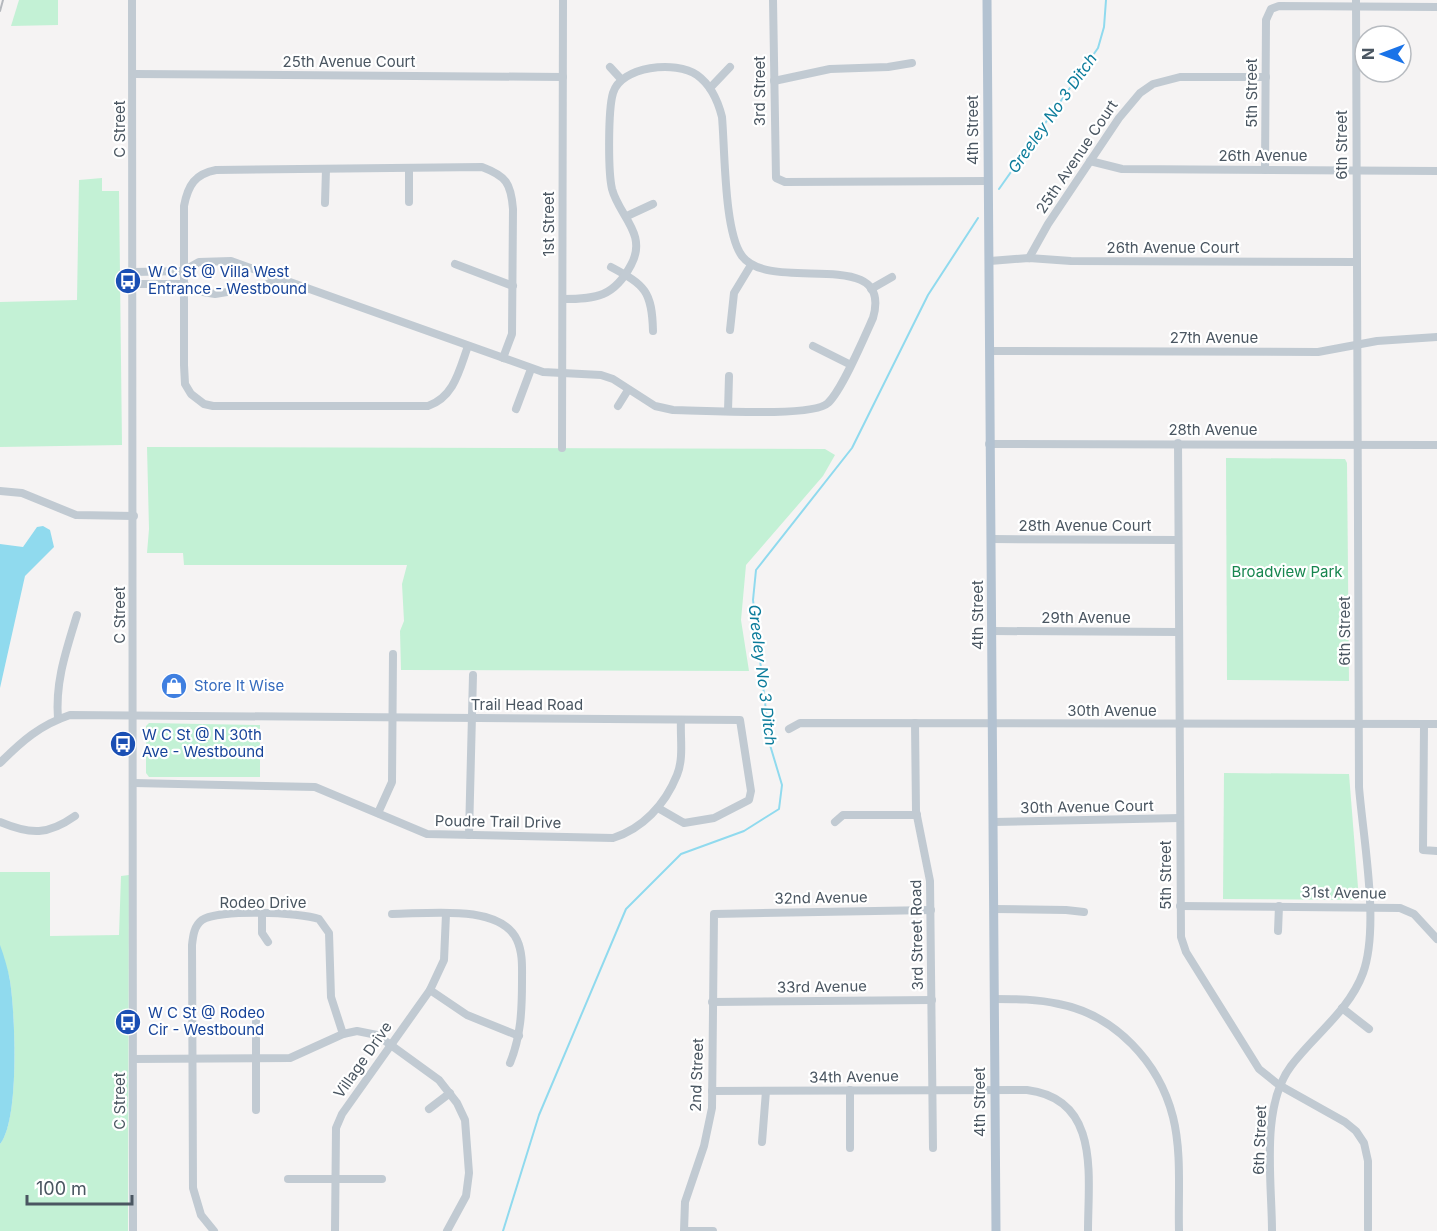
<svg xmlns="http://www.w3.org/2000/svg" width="1437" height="1231" viewBox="0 0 1437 1231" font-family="Inter,sans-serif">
  <rect width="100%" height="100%" fill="#f5f3f3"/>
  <g fill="#c3f1d5">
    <path d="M 19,0 L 58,0 L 58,25 L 11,26 Z"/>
    <path d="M 102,178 L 102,191 L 119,191 L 122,445 L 0,447 L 0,302 L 77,300 L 79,180 Z"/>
    <path d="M 147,447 L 825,449 L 835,455 L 823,476 L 746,565 L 741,620 L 749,671 L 401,670 L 400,631 L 404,621 L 402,584 L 407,565 L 184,565 L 183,553 L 147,553 L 149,529 Z"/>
    <path d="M 1226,458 L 1345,459 L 1347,463 L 1349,681 L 1227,680 Z"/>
    <path d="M 149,723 L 260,725 L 260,777 L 149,777 L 146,773 L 146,726 Z"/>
    <path d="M 1224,773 L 1349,774 L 1359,900 L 1223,899 Z"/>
    <path d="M 0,872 L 50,872 L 50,936 L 119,935 L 121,876 L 129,875 L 128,1231 L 0,1231 L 0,1144 C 20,1119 15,1014 10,981 C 8,969 2,958 0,946 C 0,922 0,896 0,872 Z"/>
  </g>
  <g fill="#90daee">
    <path d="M 43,526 L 50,530 L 54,547 L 25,576 L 0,688 L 0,544 L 23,547 L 37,527 Z"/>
    <path d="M 0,945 C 4,956 8,969 10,981 C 15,1013 20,1119 0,1144 Z"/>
  </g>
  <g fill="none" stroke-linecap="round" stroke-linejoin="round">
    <g stroke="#90daee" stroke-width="2">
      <path d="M 999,189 L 1098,48 L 1104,27 L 1106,0"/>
      <path d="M 503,1231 L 539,1115 L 626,909 L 681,854 L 744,831 L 779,809 L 782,785 L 770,745 L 753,600 L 756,570 L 852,448 L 928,295 L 978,218"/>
    </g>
    <g stroke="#c1cad2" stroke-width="8">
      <path d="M 132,0 L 133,1231"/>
      <path d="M 773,0 L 776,178 L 785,182 L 988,181"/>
      <path d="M 610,67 L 621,79"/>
      <path d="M 134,74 L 563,77"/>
      <path d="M 774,81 L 830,69 L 888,67 L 912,63"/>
      <path d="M 710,88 L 730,67"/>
      <path d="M 1090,161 L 1122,169 L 1437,171"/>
      <path d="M 409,168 L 409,202"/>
      <path d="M 1265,170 L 1266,20 L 1271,9 L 1279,6 L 1437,7"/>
      <path d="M 325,203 L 326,169"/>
      <path d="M 627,216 L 653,204"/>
      <path d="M 1029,258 L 1048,224 L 1119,118 L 1140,93 L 1153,84 L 1180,77 L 1266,77"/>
      <path d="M 990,261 L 1029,258 L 1071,261 L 1356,262"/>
      <path d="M 455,264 L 513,286"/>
      <path d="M 611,267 C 645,285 652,291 653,331"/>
      <path d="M 134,272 L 183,271 L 199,262 L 231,261 L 543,372 L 601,375 L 613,379 L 655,406 L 673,410 C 699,410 813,418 828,403 C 842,390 864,338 873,318 C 894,244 771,295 742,256 C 724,232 725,150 722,117 C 718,101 711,85 697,75 C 676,60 621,66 613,93 C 608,110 608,172 612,189 C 619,216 648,234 631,265 C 614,297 596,299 563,299"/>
      <path d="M 134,284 L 184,284 L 191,290 L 215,294 L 263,286 L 278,279"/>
      <path d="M 871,289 L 892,277"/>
      <path d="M 730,330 L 734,293 L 751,265"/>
      <path d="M 468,346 C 459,371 454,397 428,406 L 213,406 L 204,404 L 191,394 L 185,384 L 184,365 L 184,206 C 188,185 195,174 216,170 L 482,167 C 506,176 511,183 513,209 L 512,334 L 503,358"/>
      <path d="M 813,346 L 849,364"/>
      <path d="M 990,351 L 1318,352 L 1377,341 L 1437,337"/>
      <path d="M 618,406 L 628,390"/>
      <path d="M 516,409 L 531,369"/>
      <path d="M 728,411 L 729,376"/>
      <path d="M 1178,443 L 1181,937 L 1186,952 L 1259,1069 L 1279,1085 L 1345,1122 L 1356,1131 L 1364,1143 L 1368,1161 L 1368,1229"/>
      <path d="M 989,444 L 1437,445"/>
      <path d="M 562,448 L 563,0"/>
      <path d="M 0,491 L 22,493 L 76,515 L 134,516"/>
      <path d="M 992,539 L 1178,540"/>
      <path d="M 993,631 L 1179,632"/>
      <path d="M 58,719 C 55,682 66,651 77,615"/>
      <path d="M 915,723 L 916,811 L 930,881 L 933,1148"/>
      <path d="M 1424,725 L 1423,850 L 1437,851"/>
      <path d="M 789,729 L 800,723 L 1437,724"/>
      <path d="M 0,763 C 22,741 40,725 70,715 L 740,720 L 751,791 L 749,800 L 714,818 L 684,823 L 658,808"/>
      <path d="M 134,783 L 315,787 L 427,834 L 613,838 C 642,829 665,805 677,775 C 684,758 680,738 681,720"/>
      <path d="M 378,813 L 392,782 L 393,654"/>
      <path d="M 0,822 C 31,835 48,835 75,816"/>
      <path d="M 835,822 L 843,815 L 917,815"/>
      <path d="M 994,822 L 1180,818"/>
      <path d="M 469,835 L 473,675"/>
      <path d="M 1180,906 L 1400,908 L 1414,914 L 1437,939"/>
      <path d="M 994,909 L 1066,910 L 1084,912"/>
      <path d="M 392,914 C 426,914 500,903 517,940 C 523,953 522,968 522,981 C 522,1010 521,1036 510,1063"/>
      <path d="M 262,915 L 262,933 L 268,942"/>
      <path d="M 1278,931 L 1279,906"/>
      <path d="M 430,990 L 467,1015 L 519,1036"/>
      <path d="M 995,999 C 1016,999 1037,999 1059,1004 C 1115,1015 1159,1062 1173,1117 C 1182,1153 1178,1194 1179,1231"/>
      <path d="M 712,1002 L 932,1000"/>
      <path d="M 1342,1008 L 1369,1029"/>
      <path d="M 256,1018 L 256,1110"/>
      <path d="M 133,1059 L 290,1058 L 343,1034 L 357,1031 L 377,1035 L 439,1080 L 457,1103 L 465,1120 L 469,1173 L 466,1196 L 447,1231"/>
      <path d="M 712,1091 L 1027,1090 C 1101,1099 1088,1176 1088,1231"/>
      <path d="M 429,1109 L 450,1093"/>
      <path d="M 762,1142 L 766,1091"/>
      <path d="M 850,1148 L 850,1090"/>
      <path d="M 288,1179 L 382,1179"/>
      <path d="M 214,1231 L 201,1215 L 193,1188 L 192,945 C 193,936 194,926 202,920 C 217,909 301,912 319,919 L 329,933 L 331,997 L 343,1034"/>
      <path d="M 335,1231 L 336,1128 L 342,1114 L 430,990 L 444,960 L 446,914"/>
      <path d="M 684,1231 L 685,1202 L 704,1146 L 712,1108 L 714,914 L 931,910"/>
      <path d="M 686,1231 L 713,1231"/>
      <path d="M 1272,1231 C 1272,1182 1260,1107 1291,1066 C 1314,1035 1349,1011 1363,973 C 1380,926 1363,838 1359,787 L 1356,0"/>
    </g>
    <path stroke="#b3c2d1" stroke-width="9" d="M 987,0 L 996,1231"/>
    <path stroke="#b5b8bd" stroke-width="2" d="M 0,11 L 3,0"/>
  </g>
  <defs>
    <g id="bus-disc" transform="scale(1.35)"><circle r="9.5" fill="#1a4fb4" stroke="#fff"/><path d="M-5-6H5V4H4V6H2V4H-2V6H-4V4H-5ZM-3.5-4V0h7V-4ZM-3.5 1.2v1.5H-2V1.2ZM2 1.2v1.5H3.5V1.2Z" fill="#fff"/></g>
    <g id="shop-disc" transform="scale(1.35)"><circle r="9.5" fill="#3f7fe0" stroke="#fff"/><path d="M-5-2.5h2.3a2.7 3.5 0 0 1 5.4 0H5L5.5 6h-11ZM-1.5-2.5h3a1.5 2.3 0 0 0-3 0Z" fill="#fff"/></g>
  </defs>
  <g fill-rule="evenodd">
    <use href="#bus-disc" x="128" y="281"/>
    <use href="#shop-disc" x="174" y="686"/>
    <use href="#bus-disc" x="123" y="744"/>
    <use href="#bus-disc" x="128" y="1022"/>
  </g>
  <g text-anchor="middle" stroke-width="4.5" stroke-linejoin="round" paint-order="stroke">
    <g font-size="15" fill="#4a5661" stroke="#fff">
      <text x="349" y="67">25th Avenue Court</text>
      <text transform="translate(760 91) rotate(-90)" y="5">3rd Street</text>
      <text transform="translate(1252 93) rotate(-90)" y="5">5th Street</text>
      <text transform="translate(120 129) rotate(-90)" y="5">C Street</text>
      <text transform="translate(973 130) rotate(-90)" y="5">4th Street</text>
      <text transform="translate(1342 145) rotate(-90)" y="5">6th Street</text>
      <text x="1263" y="161">26th Avenue</text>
      <text transform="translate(1077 157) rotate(-56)" y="5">25th Avenue Court</text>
      <text transform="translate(549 224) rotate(-90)" y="5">1st Street</text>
      <text x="1173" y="253">26th Avenue Court</text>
      <text x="1214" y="343">27th Avenue</text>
      <text x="1213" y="435">28th Avenue</text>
      <text x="1085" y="531">28th Avenue Court</text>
      <text transform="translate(120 615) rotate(-90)" y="5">C Street</text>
      <text transform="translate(978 615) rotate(-90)" y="5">4th Street</text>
      <text x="1086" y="623">29th Avenue</text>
      <text transform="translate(1345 631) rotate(-90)" y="5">6th Street</text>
      <text x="527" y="710">Trail Head Road</text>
      <text x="1112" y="716">30th Avenue</text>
      <text transform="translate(1087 807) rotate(-1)" y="5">30th Avenue Court</text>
      <text transform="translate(498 822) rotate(1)" y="5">Poudre Trail Drive</text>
      <text transform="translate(1166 875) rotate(-90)" y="5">5th Street</text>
      <text transform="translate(1344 893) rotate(1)" y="5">31st Avenue</text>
      <text transform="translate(821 898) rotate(-1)" y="5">32nd Avenue</text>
      <text x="263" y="908">Rodeo Drive</text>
      <text transform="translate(917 935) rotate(-91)" y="5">3rd Street Road</text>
      <text transform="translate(822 987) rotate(-1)" y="5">33rd Avenue</text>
      <text transform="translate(363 1060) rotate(-55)" y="5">Village Drive</text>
      <text transform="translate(697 1075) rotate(-88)" y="5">2nd Street</text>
      <text transform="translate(854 1077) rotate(-1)" y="5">34th Avenue</text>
      <text transform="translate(120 1101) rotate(-90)" y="5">C Street</text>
      <text transform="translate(980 1102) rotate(-90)" y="5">4th Street</text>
      <text transform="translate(1260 1140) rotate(-88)" y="5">6th Street</text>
    </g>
    <g font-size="15" fill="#164399" stroke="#fff" text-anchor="start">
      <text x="148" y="277">W C St @ Villa West<tspan x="148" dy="17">Entrance - Westbound</tspan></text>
      <text x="142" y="740">W C St @ N 30th<tspan x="142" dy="17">Ave - Westbound</tspan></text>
      <text x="148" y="1018">W C St @ Rodeo<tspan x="148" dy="17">Cir - Westbound</tspan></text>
    </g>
    <g font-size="15" fill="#17864f" stroke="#fff">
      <text x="1287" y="577">Broadview Park</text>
    </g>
    <g font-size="15" fill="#366cbe" stroke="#fff" text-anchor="start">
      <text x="194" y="691">Store It Wise</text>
    </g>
    <g font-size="16" font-style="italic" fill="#0c7c9b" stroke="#fff">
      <text transform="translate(1052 113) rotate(-55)" y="6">Greeley No 3 Ditch</text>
      <text transform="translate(763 675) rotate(83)" y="6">Greeley No 3 Ditch</text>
    </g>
  </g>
  <g transform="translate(1383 54) rotate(270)"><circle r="28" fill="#ffffff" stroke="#b7bbc0" stroke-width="1.5"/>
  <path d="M0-4.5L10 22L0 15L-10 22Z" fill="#1a73e8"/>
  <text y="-9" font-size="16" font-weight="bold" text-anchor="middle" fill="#4a5661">N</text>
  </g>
  <path d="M27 1195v9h105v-9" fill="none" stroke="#4a5661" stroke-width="3"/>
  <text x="36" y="1195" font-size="18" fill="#4a5661" stroke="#ffffff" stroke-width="4.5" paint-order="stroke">100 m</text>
</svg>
